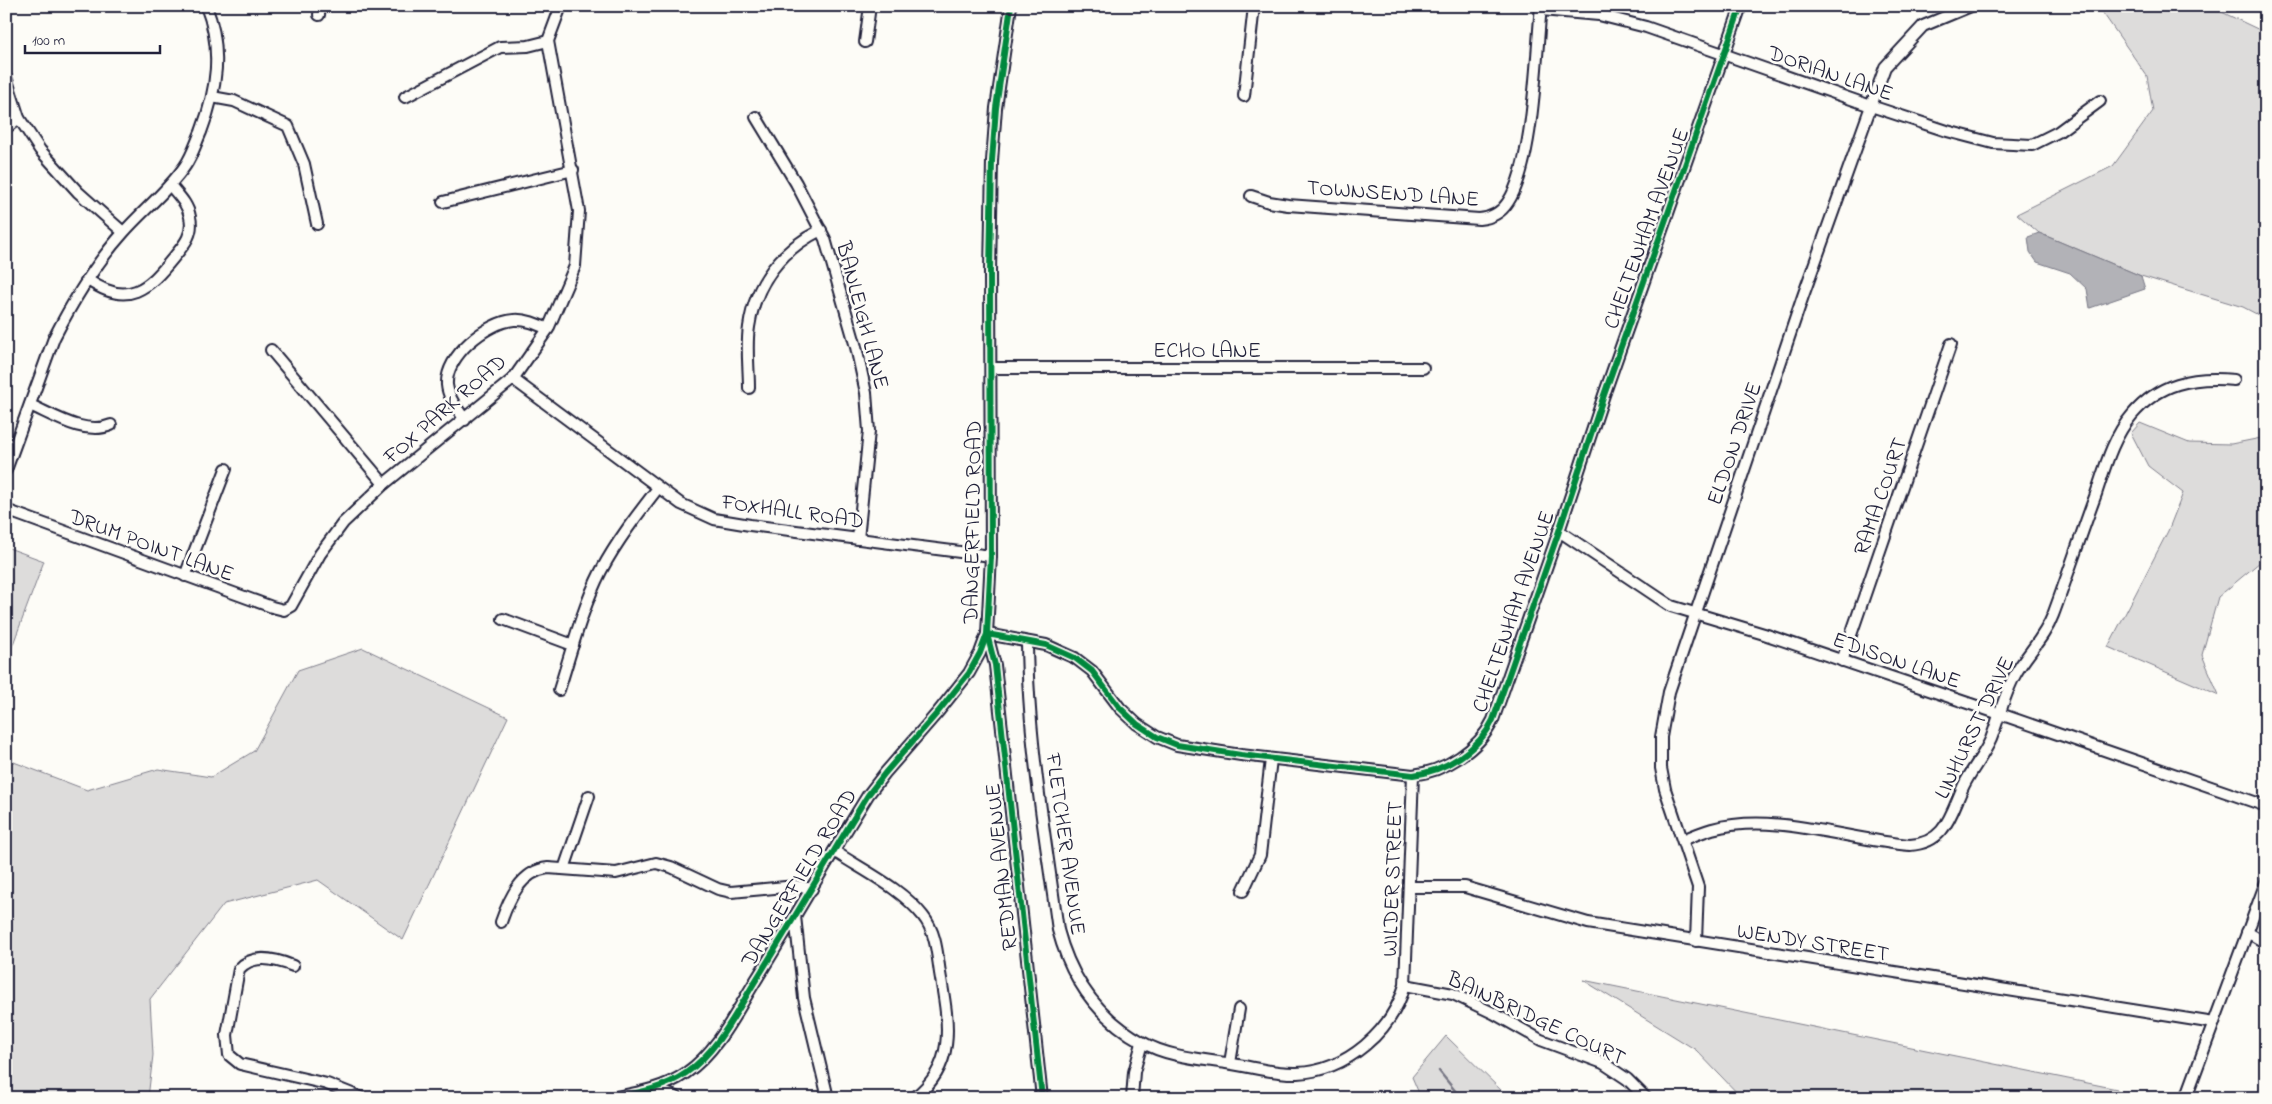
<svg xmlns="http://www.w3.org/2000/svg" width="2272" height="1104" viewBox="0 0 2272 1104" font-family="'Indie Flower',sans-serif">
  <rect width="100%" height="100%" fill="#fdfcf7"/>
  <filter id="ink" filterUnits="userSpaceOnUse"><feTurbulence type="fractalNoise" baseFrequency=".02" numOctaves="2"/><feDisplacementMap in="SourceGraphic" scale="10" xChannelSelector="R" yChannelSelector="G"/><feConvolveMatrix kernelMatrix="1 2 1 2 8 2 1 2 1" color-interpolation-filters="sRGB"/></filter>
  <g filter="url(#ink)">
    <g fill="#dddcdb" stroke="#807f8b">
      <path d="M 2098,6 L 2209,6 L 2266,33 L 2266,319 L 2243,307 L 2141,276 L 2039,233 L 2017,214 L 2113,166 L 2153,111 L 2147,76 Z"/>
      <path d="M 2140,423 L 2189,443 L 2231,444 L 2266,437 L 2266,557 L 2218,597 L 2202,655 L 2219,695 L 2108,647 L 2168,531 L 2183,493 L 2148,466 L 2131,433 Z"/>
      <path d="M 6,547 L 44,561 L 6,663 Z"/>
      <path d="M 363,648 L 508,717 L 403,940 L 318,880 L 224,904 L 150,999 L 153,1055 L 148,1098 L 6,1098 L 6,759 L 87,790 L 158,769 L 211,777 L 254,751 L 298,670 Z"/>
      <path d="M 1583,980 L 2117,1089 L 2116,1098 L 1742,1098 L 1696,1050 Z"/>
      <path d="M 1446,1036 L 1509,1098 L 1421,1098 L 1412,1077 Z"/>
    </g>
    <path fill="#b2b2b7" stroke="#787885" d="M 2039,233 L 2141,276 L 2145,289 L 2090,308 L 2087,289 L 2070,273 L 2037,262 L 2030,252 L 2028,237 Z"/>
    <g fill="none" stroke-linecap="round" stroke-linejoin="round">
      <path stroke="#787885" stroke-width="2.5" d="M 1439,1071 L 1461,1098"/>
      <g stroke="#22223b" stroke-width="14">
        <g id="minor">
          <path d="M 1541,10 L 1599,15 L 1646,27 L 1871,106 L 1947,131 L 1993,143 L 2032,145 L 2058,132 L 2100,101"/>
          <path d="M 319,15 L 320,6"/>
          <path d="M 865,42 L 870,6"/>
          <path d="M 6,77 L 19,118 L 40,150 L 78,192 L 123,232"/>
          <path d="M 1244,96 L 1254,6"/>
          <path d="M 212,97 L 234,101 L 288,126 L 304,164 L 317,224"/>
          <path d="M 405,97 L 500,47 L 528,46 L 548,41"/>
          <path d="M 756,117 L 796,183 L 825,239 L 856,347 L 866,393 L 869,431 L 858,539"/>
          <path d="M 6,128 L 19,118"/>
          <path d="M 1251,196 L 1269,202 L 1288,205 L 1479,219 C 1491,218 1501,213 1508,202 C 1534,163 1536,55 1541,6"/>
          <path d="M 443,202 L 573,170"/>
          <path d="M 88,280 C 128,308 148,289 174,257 C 184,245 194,234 190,217 C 188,204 178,195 170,185"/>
          <path d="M 271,350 L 384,484"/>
          <path d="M 991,368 L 1423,368"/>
          <path d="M 513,379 L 681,504 L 714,519 L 750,525 L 991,556"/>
          <path d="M 749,388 C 749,368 746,347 749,327 C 755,283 782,249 821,230"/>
          <path d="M 30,405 C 53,415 85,436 111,425"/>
          <path d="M 465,420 C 458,409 448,398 447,385 C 445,356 487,322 514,320 C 526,319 537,324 548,329"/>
          <path d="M 6,470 L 54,338 C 73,301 95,264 123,233 C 143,210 168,191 185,166 C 192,156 196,143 201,132 C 217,90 223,49 206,6"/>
          <path d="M 6,510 L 272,607 L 284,610 L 291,606 L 320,554 L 343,523 L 384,484 L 513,379 L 548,329 L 575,266 L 579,211 L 548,41 L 561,6"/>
          <path d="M 1559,531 L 1671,606 L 1764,634 L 2000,714 L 2266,806"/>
          <path d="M 185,576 L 226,469"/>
          <path d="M 503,619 L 573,645"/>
          <path d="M 1027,643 C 1028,739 1045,835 1058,930 C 1071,979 1097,1017 1142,1042 C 1165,1056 1199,1059 1226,1063 C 1250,1066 1273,1074 1297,1073 C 1347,1071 1392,1031 1405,985 L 1413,775"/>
          <path d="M 1842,661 L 1951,344"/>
          <path d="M 559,690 C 571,652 583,606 601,571 C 617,541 637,515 658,488"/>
          <path d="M 1683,840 C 1692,836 1702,832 1712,829 C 1776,812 1846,840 1910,845 C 1947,843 1951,812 1964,785 C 1972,769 1984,755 1991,739 C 1999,718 2004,695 2015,675 C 2026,654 2044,639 2053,615 C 2068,575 2081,534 2096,494 C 2105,467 2113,437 2132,415 C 2159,383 2193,376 2234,380"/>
          <path d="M 834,851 C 864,871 901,888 923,916 C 936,932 937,953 940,973 C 948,1021 958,1064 914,1098"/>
          <path d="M 564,869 L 589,796"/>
          <path d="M 1410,887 L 1465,887 L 1588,923 L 2214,1023"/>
          <path d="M 1243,891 L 1260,855 L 1271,759"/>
          <path d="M 795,916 L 804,998 L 828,1098"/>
          <path d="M 501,922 C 509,899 521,871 548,868 L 616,873 L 656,863 L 671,867 L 718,889 L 731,892 L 796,886 L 812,889"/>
          <path d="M 2247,932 L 2266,943"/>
          <path d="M 1696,941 L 1698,887 L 1665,789 L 1661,768 L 1661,737 L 1669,692 L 1803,296 L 1885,67 L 1923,26 L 1971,6"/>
          <path d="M 293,966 C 276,959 253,953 239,969 L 227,1035 L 229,1055 L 240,1064 L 327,1084 L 362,1098"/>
          <path d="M 1405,985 L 1453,994 L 1493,1013 L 1541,1040 L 1603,1063 L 1627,1079 L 1646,1098"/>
          <path d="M 1230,1063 L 1239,1009"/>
          <path d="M 656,1089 L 678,1098"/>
          <path d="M 611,1098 C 637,1093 663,1089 686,1073 C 718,1051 736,1012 756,980 C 794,919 830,856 868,795 L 885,773 L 938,712 L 969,673 L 980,653 L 987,634 L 991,556 L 990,272 L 992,161 L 996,108 L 1011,6"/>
          <path d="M 1042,1098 L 995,665 L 987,634 L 1046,645 L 1075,658 L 1092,671 L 1120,708 L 1137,724 L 1157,737 L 1177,745 L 1241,755 L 1413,775 C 1445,771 1479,750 1493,720 L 1559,531 L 1604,395 L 1741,6"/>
          <path d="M 1132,1098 L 1134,1072 L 1142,1043"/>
          <path d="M 2186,1098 L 2266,882"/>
        </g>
      </g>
      <use href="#minor" stroke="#fdfcf7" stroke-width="10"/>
      <g stroke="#fdfcf7" stroke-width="9">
        <g id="cycleway">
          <path d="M 611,1098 C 637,1093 663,1089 686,1073 C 718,1051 736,1012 756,980 C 794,919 830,856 868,795 L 885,773 L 938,712 L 969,673 L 980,653 L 987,634 L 991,556 L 990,272 L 992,161 L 996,108 L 1011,6"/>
          <path d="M 1042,1098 L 995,665 L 987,634 L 1046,645 L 1075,658 L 1092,671 L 1120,708 L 1137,724 L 1157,737 L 1177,745 L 1241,755 L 1413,775 C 1445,771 1479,750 1493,720 L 1559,531 L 1604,395 L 1741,6"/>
        </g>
      </g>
      <use href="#cycleway" stroke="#00873e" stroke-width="6"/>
    </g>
  </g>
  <g text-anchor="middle" stroke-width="5" stroke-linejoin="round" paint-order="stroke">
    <g font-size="22" fill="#22223b" stroke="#fdfcf7">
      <text transform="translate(1831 72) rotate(19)" y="8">DORIAN LANE</text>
      <text transform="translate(1393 192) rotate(4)" y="8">TOWNSEND LANE</text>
      <text transform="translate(1645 228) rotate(-70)" y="8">CHELTENHAM AVENUE</text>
      <text transform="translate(864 315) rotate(75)" y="8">BANLEIGH LANE</text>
      <text x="1207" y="357">ECHO LANE</text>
      <text transform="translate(444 408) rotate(-41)" y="8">FOX PARK ROAD</text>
      <text transform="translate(1733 443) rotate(-71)" y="8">ELDON DRIVE</text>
      <text transform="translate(1879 496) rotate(-71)" y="8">RAMA COURT</text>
      <text transform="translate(793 510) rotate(8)" y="8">FOXHALL ROAD</text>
      <text transform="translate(971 522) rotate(-89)" y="8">DANGERFIELD ROAD</text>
      <text transform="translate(152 544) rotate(20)" y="8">DRUM POINT LANE</text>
      <text transform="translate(1512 611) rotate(-71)" y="8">CHELTENHAM AVENUE</text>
      <text transform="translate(1897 659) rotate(19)" y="8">EDISON LANE</text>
      <text transform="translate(1973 727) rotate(-64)" y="8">LINHURST DRIVE</text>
      <text transform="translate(1067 844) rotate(82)" y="8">FLETCHER AVENUE</text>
      <text transform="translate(1000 867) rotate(-96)" y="8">REDMAN AVENUE</text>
      <text transform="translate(798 877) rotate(-59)" y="8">DANGERFIELD ROAD</text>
      <text transform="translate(1391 879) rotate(-88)" y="8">WILDER STREET</text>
      <text transform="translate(1813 941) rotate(9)" y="8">WENDY STREET</text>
      <text transform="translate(1537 1017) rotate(25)" y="8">BAINBRIDGE COURT</text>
    </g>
  </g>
  <rect width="2272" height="1104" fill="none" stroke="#fdfcf7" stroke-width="25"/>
  <rect x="12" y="12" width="2247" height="1079" fill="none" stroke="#22223b" stroke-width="2" filter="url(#ink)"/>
  <path d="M25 45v8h135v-8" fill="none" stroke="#22223b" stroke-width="2.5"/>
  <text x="32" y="45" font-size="15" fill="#22223b" stroke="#fdfcf7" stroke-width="4" paint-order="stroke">100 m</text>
</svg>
